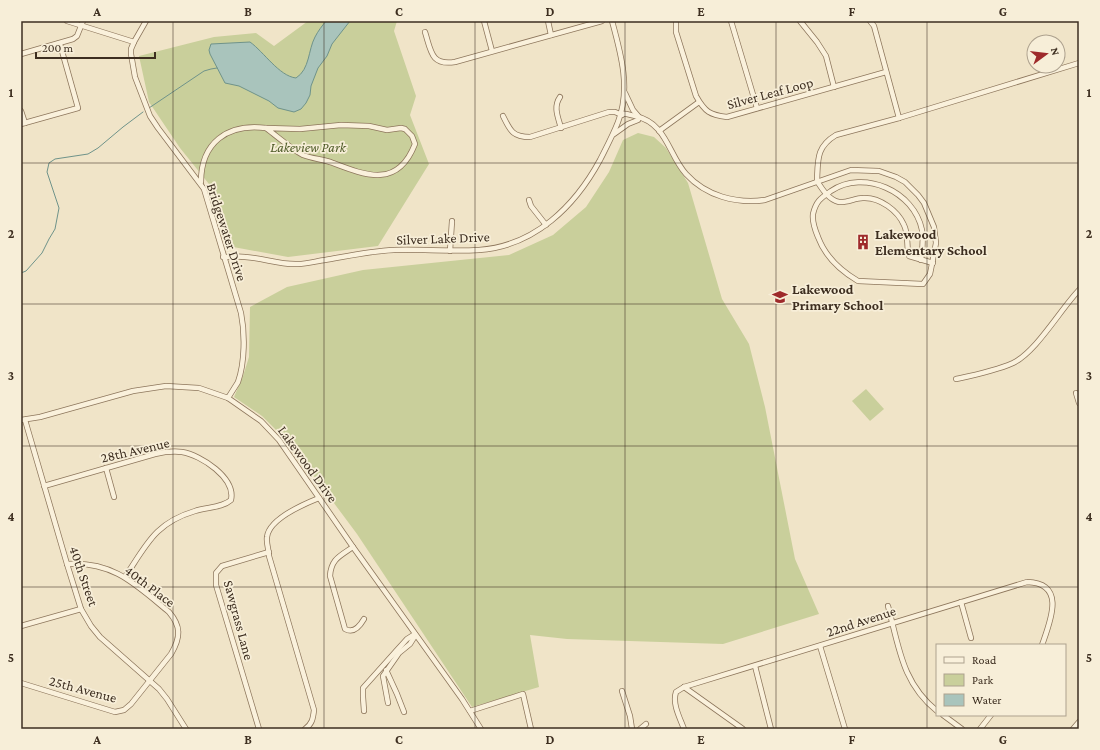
<svg xmlns="http://www.w3.org/2000/svg" width="1100" height="750" viewBox="0 0 1100 750" font-family="'Crimson Pro',serif">
  <rect width="100%" height="100%" fill="#f0e4c8"/>
  <g fill="#c9cf9b">
    <path d="M 308,21 L 397,21 L 394,31 L 416,96 L 410,115 L 429,164 L 378,246 L 288,257 L 228,246 L 209,184 L 180,148 L 149,102 L 139,56 L 214,37 L 256,33 L 274,46 Z"/>
    <path d="M 638,133 L 654,137 L 666,148 L 688,183 L 722,299 L 749,344 L 765,407 L 795,559 L 819,614 L 723,644 L 567,639 L 530,635 L 539,687 L 472,707 L 357,534 L 290,444 L 262,416 L 234,397 L 243,376 L 249,357 L 250,307 L 287,287 L 363,270 L 509,255 L 553,235 L 586,207 L 609,172 L 623,140 Z"/>
    <path d="M 866,389 L 884,409 L 870,421 L 852,401 Z"/>
  </g>
  <path fill="#a9c4bc" stroke="#6f938a" d="M 326,21 L 350,21 L 332,44 L 327,56 L 318,68 L 311,86 L 310,95 L 306,103 L 301,109 L 294,112 L 278,108 L 269,101 L 239,86 L 225,83 L 210,54 L 209,50 L 211,44 L 250,42 C 264,52 279,76 296,78 C 310,69 308,50 315,37 C 318,31 322,26 326,21 Z"/>
  <g fill="none" stroke-linecap="round" stroke-linejoin="round">
    <g stroke="#6f938a" stroke-width="1">
      <path d="M 149,108 L 204,71 L 211,69 L 217,68"/>
      <path d="M 21,273 L 26,271 L 42,253 L 49,239 L 55,229 L 59,208 L 47,172 L 49,163 L 55,159 L 88,154 L 98,148 L 123,127 L 143,112"/>
    </g>
    <g stroke="#8d765c" stroke-width="6">
      <g id="minor">
        <path d="M 67,21 L 134,42"/>
        <path d="M 146,21 L 134,42 L 131,49 L 131,54 L 135,77 L 150,116 L 158,128 L 204,189 L 241,313 C 245,333 245,362 238,382 C 235,387 231,393 228,398"/>
        <path d="M 484,21 L 492,51"/>
        <path d="M 548,21 L 551,35"/>
        <path d="M 676,21 L 676,32 L 696,96 C 705,112 710,115 727,117 L 886,72"/>
        <path d="M 731,21 L 757,108"/>
        <path d="M 800,21 L 817,42 L 826,56 L 834,87"/>
        <path d="M 870,21 L 874,26 L 899,118"/>
        <path d="M 425,32 C 431,51 431,66 455,62 L 602,21"/>
        <path d="M 21,54 L 73,39 L 77,36 L 83,21"/>
        <path d="M 625,93 L 633,110 L 639,117"/>
        <path d="M 560,97 C 553,107 558,117 561,128"/>
        <path d="M 21,111 L 25,123"/>
        <path d="M 620,114 C 626,113 630,115 635,116 C 667,123 668,154 686,174 C 706,196 736,204 765,200 L 851,170 L 879,171 L 896,177 L 905,182 L 918,195 L 924,203 L 934,227 L 936,243 L 933,259 L 930,274 L 923,284 L 858,281 C 841,271 825,256 818,237 C 815,230 812,222 813,214 C 816,201 821,198 831,191 C 864,169 914,191 922,230 C 924,240 922,250 921,260"/>
        <path d="M 503,116 C 510,130 512,137 530,137 L 609,112 L 615,112 L 622,115"/>
        <path d="M 21,124 L 78,108 L 60,44"/>
        <path d="M 341,125 L 369,126 L 387,130 L 401,128 L 405,129 L 412,136 L 415,144 C 398,188 367,176 333,163 C 323,159 313,159 303,155 C 290,148 278,137 266,128 L 300,129 Z"/>
        <path d="M 659,131 L 699,102"/>
        <path d="M 614,134 L 628,124 L 638,120"/>
        <path d="M 201,182 C 201,143 227,123 266,128"/>
        <path d="M 529,200 L 531,206 L 546,225"/>
        <path d="M 450,251 L 452,221"/>
        <path d="M 223,257 C 230,257 238,256 245,257 C 263,258 280,265 298,264 C 307,264 317,261 325,260 C 348,256 371,251 394,250 C 423,249 451,252 479,250 C 535,246 575,206 600,160 C 606,148 613,135 618,122 C 631,89 621,54 612,21"/>
        <path d="M 933,263 L 909,256 C 906,246 909,235 904,225 C 898,211 880,197 863,198 C 855,198 847,203 839,202 C 829,200 822,189 817,181 C 818,160 816,147 836,135 L 899,118 L 1079,63"/>
        <path d="M 956,379 C 975,375 995,371 1013,363 C 1036,352 1060,310 1079,290"/>
        <path d="M 1076,393 L 1079,403"/>
        <path d="M 21,420 L 40,417 L 133,391 L 166,386 L 199,388 L 228,398 L 261,421 L 279,440 L 353,547 L 462,699 L 481,729"/>
        <path d="M 25,420 L 67,564 L 81,609 L 91,626 L 100,637 L 159,689 L 167,699 L 186,729"/>
        <path d="M 106,468 L 114,497"/>
        <path d="M 44,486 L 155,454 C 164,452 173,451 182,452 C 201,455 236,478 231,500 C 222,508 207,507 195,511 C 155,523 147,544 125,577"/>
        <path d="M 353,547 C 340,556 331,559 330,576 L 345,629 C 354,634 360,626 364,619"/>
        <path d="M 961,602 L 971,638"/>
        <path d="M 888,606 C 899,647 902,683 937,711"/>
        <path d="M 21,626 L 81,609"/>
        <path d="M 820,646 L 845,729"/>
        <path d="M 755,666 L 771,729"/>
        <path d="M 386,670 L 397,694 L 404,712"/>
        <path d="M 21,683 L 115,712 L 124,710 L 131,704 L 171,654 C 181,637 181,626 169,612 C 135,584 113,561 67,564"/>
        <path d="M 684,687 L 743,729"/>
        <path d="M 622,691 L 630,716 L 632,729"/>
        <path d="M 388,703 L 383,676 L 399,653 L 410,644 L 415,636"/>
        <path d="M 364,711 L 363,697 L 363,688 L 397,650 L 407,639 L 415,634"/>
        <path d="M 470,711 L 523,694 L 531,729"/>
        <path d="M 943,715 L 962,729"/>
        <path d="M 259,729 L 216,585 L 216,573 L 222,566 L 269,552"/>
        <path d="M 305,729 C 312,724 313,719 314,710 L 269,556 C 269,550 266,543 267,537 C 269,519 304,504 319,498"/>
        <path d="M 640,729 L 646,724"/>
        <path d="M 684,729 C 680,718 672,704 676,692 L 684,687 L 1027,582 C 1067,583 1050,622 1042,645"/>
        <path d="M 980,729 L 991,715"/>
        <path d="M 1073,729 L 1079,722"/>
      </g>
    </g>
    <use href="#minor" stroke="#faf1dc" stroke-width="4.5"/>
  </g>
  <path fill="none" stroke="#3d2e20" stroke-width="1" stroke-opacity="0.55" d="M 173,21 L 173,729M 324,21 L 324,729M 475,21 L 475,729M 625,21 L 625,729M 776,21 L 776,729M 927,21 L 927,729M 21,163 L 1079,163M 21,304 L 1079,304M 21,446 L 1079,446M 21,587 L 1079,587"/>
  <defs>
    <g id="building-bare" transform="scale(1.2)"><path d="M-4-6H4V6H1V3H-1V6H-4ZM-2.5-4.3h1.7v1.8h-1.7ZM.8-4.3h1.7v1.8H.8ZM-2.5-1h1.7V.8h-1.7ZM.8-1h1.7V.8H.8Z" fill="#9e2a2b" stroke="#f7eed8" stroke-width="2.5" paint-order="stroke"/></g>
    <g id="school-bare" transform="scale(1.2)"><path d="M0-5L7-2L0 1L-7-2ZM-4 1L0 2.5L4 1V4Q0 6-4 4Z" fill="#9e2a2b" stroke="#f7eed8" stroke-width="2.5" paint-order="stroke"/></g>
  </defs>
  <g fill-rule="evenodd">
    <use href="#building-bare" x="863" y="242"/>
    <use href="#school-bare" x="780" y="297"/>
  </g>
  <g text-anchor="middle" stroke-width="3.5" stroke-linejoin="round" paint-order="stroke">
    <g font-size="14" fill="#3d2e20" stroke="#f7eed8">
      <text transform="translate(770 93) rotate(-15)" y="5">Silver Leaf Loop</text>
      <text transform="translate(227 232) rotate(72)" y="5">Bridgewater Drive</text>
      <text transform="translate(443 238) rotate(-2)" y="5">Silver Lake Drive</text>
      <text transform="translate(135 450) rotate(-13)" y="5">28th Avenue</text>
      <text transform="translate(308 464) rotate(54)" y="5">Lakewood Drive</text>
      <text transform="translate(84 576) rotate(71)" y="5">40th Street</text>
      <text transform="translate(150 586) rotate(37)" y="5">40th Place</text>
      <text transform="translate(239 620) rotate(75)" y="5">Sawgrass Lane</text>
      <text transform="translate(861 621) rotate(-18)" y="5">22nd Avenue</text>
      <text transform="translate(83 689) rotate(15)" y="5">25th Avenue</text>
    </g>
    <g font-size="14" font-style="italic" fill="#4d5a26" stroke="#f7eed8">
      <text x="308" y="152">Lakeview Park</text>
    </g>
    <g font-size="14" font-weight="bold" fill="#3d2e20" stroke="#f7eed8" text-anchor="start">
      <text x="875" y="239">Lakewood<tspan x="875" dy="16">Elementary School</tspan></text>
      <text x="792" y="294">Lakewood<tspan x="792" dy="16">Primary School</tspan></text>
    </g>
  </g>
  <rect width="1100" height="750" fill="none" stroke="#f7eed8" stroke-width="44"/>
  <rect x="936" y="644" width="130" height="72" fill="#f7eed8" stroke="#ada18e"/>
  <rect x="944" y="657" width="20" height="6" fill="#faf1dc" stroke="#ada18e"/>
  <text x="972" y="664" font-size="12" fill="#3d2e20">Road</text>
  <rect x="944" y="674" width="20" height="12" fill="#c9cf9b" stroke="#ada18e"/>
  <text x="972" y="684" font-size="12" fill="#3d2e20">Park</text>
  <rect x="944" y="694" width="20" height="12" fill="#a9c4bc" stroke="#ada18e"/>
  <text x="972" y="704" font-size="12" fill="#3d2e20">Water</text>
  <g transform="translate(1046 54) rotate(75)"><circle r="19" fill="#f7eed8" stroke="#ada18e"/>
  <path d="M0-3L7 15L0 10L-7 15Z" fill="#9e2a2b"/>
  <text y="-6" font-size="11" font-weight="bold" text-anchor="middle" fill="#3d2e20">N</text>
  </g>
  <path d="M36 52v6h119v-6" fill="none" stroke="#3d2e20" stroke-width="2"/>
  <text x="42" y="52" font-size="12" fill="#3d2e20" stroke="#f7eed8" stroke-width="3" paint-order="stroke">200 m</text>
  <rect x="22" y="22" width="1056" height="706" fill="none" stroke="#3d2e20" stroke-width="1.5"/>
  <g font-size="13" text-anchor="middle" font-weight="bold" fill="#3d2e20">
    <text x="97" y="16">A</text>
    <text x="248" y="16">B</text>
    <text x="399" y="16">C</text>
    <text x="550" y="16">D</text>
    <text x="701" y="16">E</text>
    <text x="852" y="16">F</text>
    <text x="1003" y="16">G</text>
    <text x="11" y="97">1</text>
    <text x="1089" y="97">1</text>
    <text x="11" y="238">2</text>
    <text x="1089" y="238">2</text>
    <text x="11" y="380">3</text>
    <text x="1089" y="380">3</text>
    <text x="11" y="521">4</text>
    <text x="1089" y="521">4</text>
    <text x="11" y="662">5</text>
    <text x="1089" y="662">5</text>
    <text x="97" y="744">A</text>
    <text x="248" y="744">B</text>
    <text x="399" y="744">C</text>
    <text x="550" y="744">D</text>
    <text x="701" y="744">E</text>
    <text x="852" y="744">F</text>
    <text x="1003" y="744">G</text>
  </g>
</svg>
